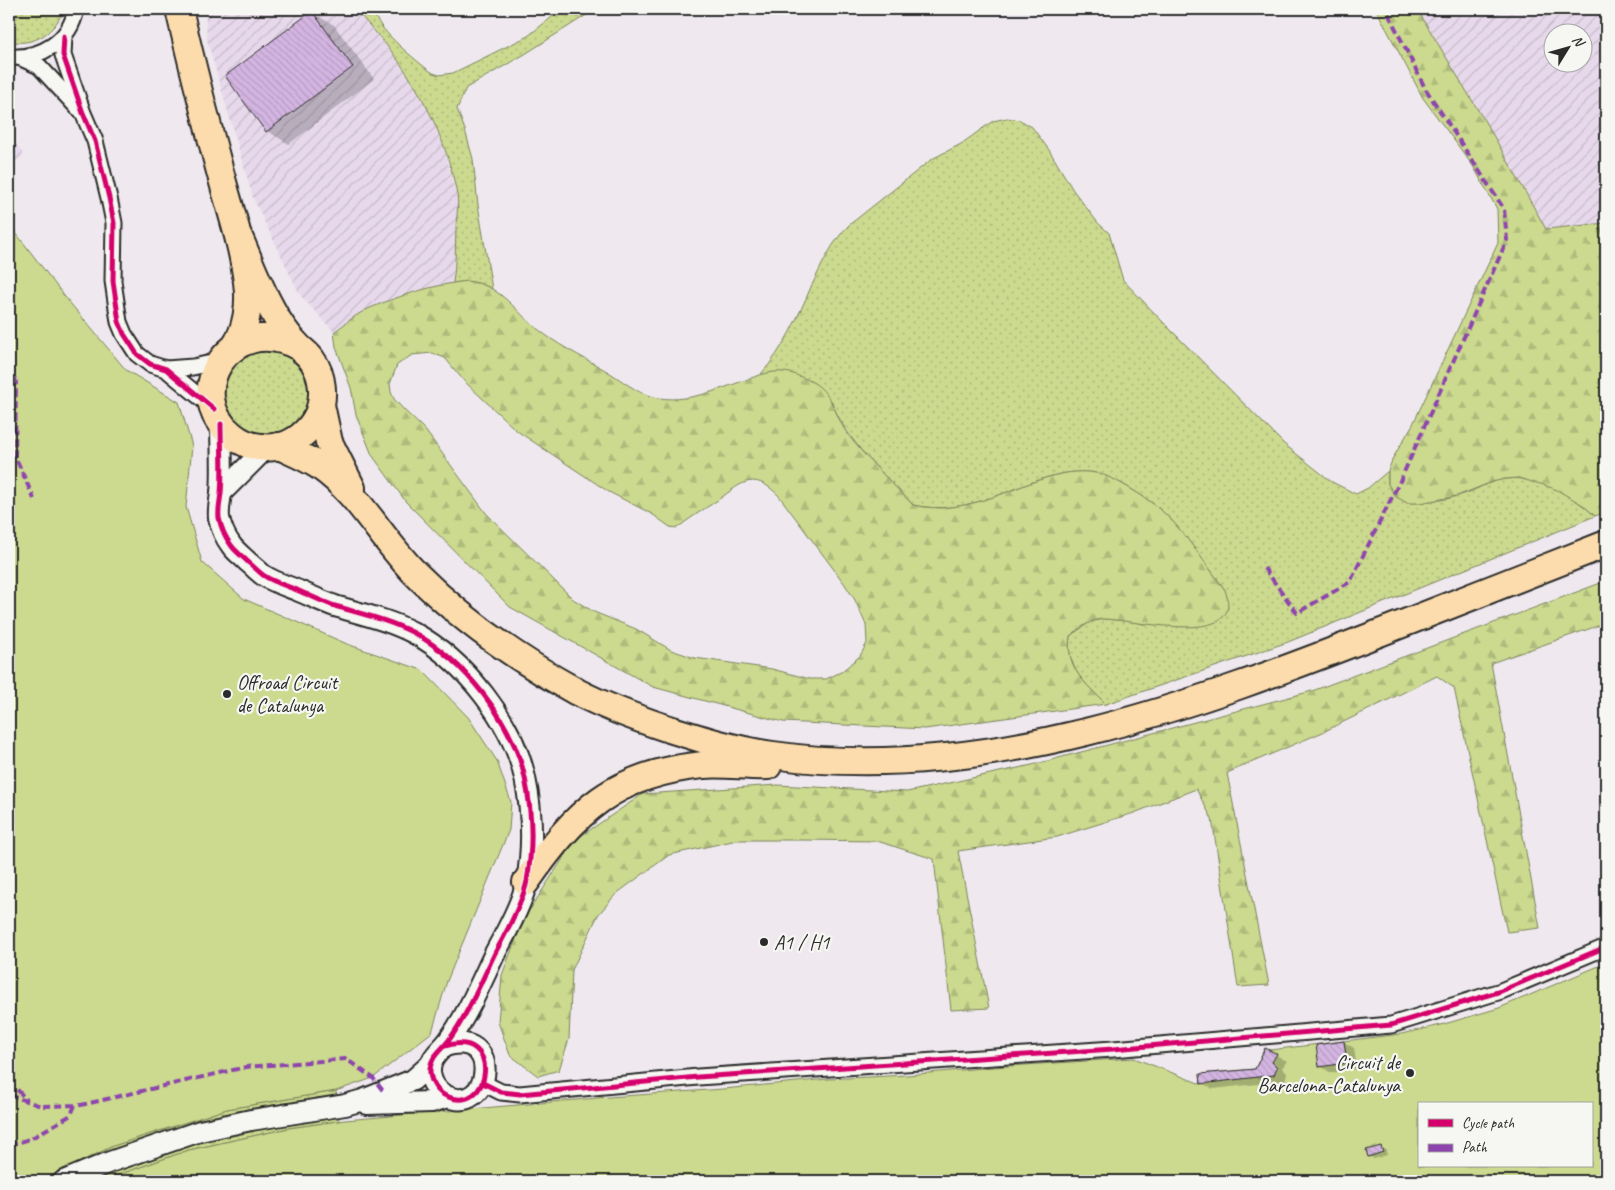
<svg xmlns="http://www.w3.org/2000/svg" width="1615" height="1190" viewBox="0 0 1615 1190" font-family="Caveat,sans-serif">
  <defs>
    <pattern id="industrial-furrows" width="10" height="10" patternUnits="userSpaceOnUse" patternTransform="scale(1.25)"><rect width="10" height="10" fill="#e7d9eb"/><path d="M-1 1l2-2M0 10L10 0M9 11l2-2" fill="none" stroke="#c6baca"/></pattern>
    <pattern id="grass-dots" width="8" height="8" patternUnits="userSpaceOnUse" patternTransform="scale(1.25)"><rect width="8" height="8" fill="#cbda8e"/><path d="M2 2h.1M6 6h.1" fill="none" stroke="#aebb7b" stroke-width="1.8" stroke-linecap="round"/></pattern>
    <pattern id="forest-firs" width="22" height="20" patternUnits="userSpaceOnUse" patternTransform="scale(1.25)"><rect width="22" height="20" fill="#cbda8e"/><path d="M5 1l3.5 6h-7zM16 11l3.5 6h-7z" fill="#aebb7b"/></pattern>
    <pattern id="building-back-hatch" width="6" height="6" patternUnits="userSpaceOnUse" patternTransform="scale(1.25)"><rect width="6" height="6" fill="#d4b5e2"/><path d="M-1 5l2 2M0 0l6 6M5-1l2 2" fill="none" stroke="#b69cc2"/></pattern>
  </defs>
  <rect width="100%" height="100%" fill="#efe9ef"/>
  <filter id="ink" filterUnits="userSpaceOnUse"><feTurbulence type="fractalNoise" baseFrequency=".02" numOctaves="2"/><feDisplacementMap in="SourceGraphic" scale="10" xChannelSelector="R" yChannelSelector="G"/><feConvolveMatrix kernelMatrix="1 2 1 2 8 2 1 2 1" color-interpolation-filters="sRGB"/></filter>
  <g filter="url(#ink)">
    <g fill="url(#industrial-furrows)" fill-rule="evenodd">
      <path d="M 205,9 L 354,9 L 376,31 L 411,78 L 431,114 L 444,148 L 457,197 L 457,219 L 453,283 L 412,292 L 369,308 L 334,332 L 300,295 L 253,198 L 207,40 Z"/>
      <path d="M 1417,9 L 1606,9 L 1606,223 L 1546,229 L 1496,140 ZM 1552,32 L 1582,32 L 1582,62 L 1552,62 Z"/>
      <path d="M 9,134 L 24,155 L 9,167 Z"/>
    </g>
    <g fill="url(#grass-dots)" stroke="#7b825c">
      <path d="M 9,9 L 64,9 C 55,32 35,47 9,41 Z"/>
      <path d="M 354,9 L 372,9 C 378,30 410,55 427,69 L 433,73 L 439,75 L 453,73 L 528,36 L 562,9 L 596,9 L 525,54 L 466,88 L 457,109 L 465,130 L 473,159 L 478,205 L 492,289 C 477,281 469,281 453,283 C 456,265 455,247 456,230 C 456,218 459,207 457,195 C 444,123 405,60 354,9 Z"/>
      <path d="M 1007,118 L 1020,120 L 1032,127 L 1049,150 L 1073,190 L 1098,223 L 1109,233 L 1123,280 L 1162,321 L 1284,444 L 1332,482 L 1356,494 L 1368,488 L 1388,471 L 1388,484 L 1407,503 C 1427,503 1447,500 1467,493 C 1480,488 1492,480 1506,479 C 1538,475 1573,495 1595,516 L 1288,642 L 1106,704 C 1085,683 1065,668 1070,636 L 1090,622 L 1103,619 L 1129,621 L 1143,624 L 1187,626 L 1225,590 C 1209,568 1193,545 1175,524 C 1161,508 1142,495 1124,485 C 1111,478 1100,472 1085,472 C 1061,471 1037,480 1015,489 C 982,502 948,513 913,505 C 883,473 846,442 831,400 L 761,374 C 783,350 798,317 811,287 C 822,265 831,243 849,225 L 932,159 L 961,144 L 993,121 Z"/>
      <path d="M 264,349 L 291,357 L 301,367 L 308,380 L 309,395 L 306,410 L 298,423 L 286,432 L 272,437 L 243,432 L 224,409 L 222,381 L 238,358 Z"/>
      <path d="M 336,1091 L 339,1121 L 289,1128 L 189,1150 L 101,1181 L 40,1181 L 113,1146 L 227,1109 Z"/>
    </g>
    <g fill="url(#forest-firs)" stroke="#7b825c" fill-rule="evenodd">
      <path d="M 1376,9 L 1417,9 L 1496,140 L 1546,229 L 1606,223 L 1606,512 L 1595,516 L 1583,505 L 1557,490 L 1544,485 L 1518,478 L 1505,479 L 1492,482 L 1457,496 L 1420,503 L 1407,503 L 1395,496 L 1388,484 L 1388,471 L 1393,458 L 1413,424 L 1498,243 L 1497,209 L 1473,166 L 1423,98 Z"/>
      <path d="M 467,281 C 498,284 512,307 534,326 C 555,344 581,356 605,370 C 621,379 636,393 654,397 C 686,404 716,390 746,380 C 759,375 775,369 790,373 C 797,375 807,379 814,383 C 834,395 835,418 849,436 C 867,459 892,483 913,505 C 948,513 982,502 1015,489 C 1040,479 1069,468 1096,473 C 1106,475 1115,480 1124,485 C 1142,495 1161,508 1175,524 C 1193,545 1209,568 1225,590 C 1228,599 1230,609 1224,616 C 1207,638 1130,620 1104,619 C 1091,619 1080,628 1070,636 C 1065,668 1085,683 1106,704 L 925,729 L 783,722 L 653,687 L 510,607 L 406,502 L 372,455 L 356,415 L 351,388 L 336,347 L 334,332 C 345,324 356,314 370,308 C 401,295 433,285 467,281 ZM 432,353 L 445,358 L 464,381 L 517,431 L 609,492 L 652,514 L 670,527 L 677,528 C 689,519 702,510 715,502 C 740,485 752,468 779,496 L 844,583 L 855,600 L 866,625 L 867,643 L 860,656 L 841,672 L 826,679 L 810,679 L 772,669 L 695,658 L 671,650 L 636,629 L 594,612 L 573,599 L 486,513 L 425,430 L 404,410 L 394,399 L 391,392 L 390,384 L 397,365 L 412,355 Z"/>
      <path d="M 1606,581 L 1606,623 L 1491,663 L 1540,928 L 1507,932 L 1454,688 L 1437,676 L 1323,732 L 1227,773 L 1269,985 L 1238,987 L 1212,819 L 1196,789 L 1134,813 L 1057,837 L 958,851 L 989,1008 L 951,1010 L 934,859 L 877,841 L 802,840 L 737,840 L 669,855 L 616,894 L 598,915 L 572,970 L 569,1039 L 559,1070 L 538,1076 L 510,1055 L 498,1022 L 502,975 L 523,920 L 575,840 L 643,794 L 778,785 L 907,792 L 1032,765 L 1312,691 Z"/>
    </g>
    <g fill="#cbda8e" stroke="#7b825c" fill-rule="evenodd">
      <path d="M 9,224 L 65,297 L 126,370 L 179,402 L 192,446 L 186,507 L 202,562 L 244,599 L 347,644 L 422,670 L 468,717 L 497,761 L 511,802 L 509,830 L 447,981 L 432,1032 L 373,1078 L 336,1091 L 227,1109 L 113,1146 L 40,1181 L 9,1181 Z"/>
      <path d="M 1606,963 L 1606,1181 L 101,1181 L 189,1150 L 289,1128 L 345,1120 L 609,1097 L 723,1089 L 828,1079 L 907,1075 L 993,1067 L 1134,1058 L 1201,1084 L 1200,1074 L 1255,1069 L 1265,1048 L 1270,1050 L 1401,1034 L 1441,1025 L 1499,1008 ZM 1419,1104 L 1591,1104 L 1591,1166 L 1419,1166 Z"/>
    </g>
    <g fill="#0003">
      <path d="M 312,13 L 334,25 L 374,79 L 289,144 L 267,131 L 227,76 Z"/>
      <path d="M 1344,1042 L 1354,1048 L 1357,1069 L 1331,1073 L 1320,1066 Z"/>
      <path d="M 1276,1055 L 1287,1061 L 1282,1068 L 1287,1073 L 1285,1081 L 1213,1089 L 1202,1083 L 1256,1070 Z"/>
      <path d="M 1381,1147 L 1386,1150 L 1387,1155 L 1374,1159 L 1369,1156 Z"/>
    </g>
    <g fill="url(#building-back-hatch)" stroke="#2b2b2b">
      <path d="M 312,11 L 353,67 L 266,132 L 225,76 Z"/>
      <path d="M 1344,1041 L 1347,1063 L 1319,1067 L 1316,1045 Z"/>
      <path d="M 1265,1048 L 1277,1054 L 1272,1062 L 1277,1067 L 1274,1075 L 1201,1084 L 1200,1074 L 1255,1069 Z"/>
      <path d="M 1381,1146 L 1383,1152 L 1368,1157 L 1366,1150 Z"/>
      <path d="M 1606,1170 L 1606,1181 L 1597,1181 Z"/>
    </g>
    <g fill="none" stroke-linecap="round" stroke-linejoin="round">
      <g stroke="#2b2b2b" stroke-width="19">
        <g id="minor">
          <path d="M 64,36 L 63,55 L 83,113 L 95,141 L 109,198 L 114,223 L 113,281 L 119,322 L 124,334 L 137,354 L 150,364 L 166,369 L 213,408"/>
          <path d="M 9,57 C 40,59 70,42 76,9"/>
          <path d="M 21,58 L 39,66 L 78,108"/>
          <path d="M 166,369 L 193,367 L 221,361"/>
          <path d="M 483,1083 L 501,1092 L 520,1094 L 698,1077 L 1113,1049 L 1391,1025 L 1501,991 L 1606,947"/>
        </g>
      </g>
      <g stroke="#2b2b2b" stroke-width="24">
        <g id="tertiary">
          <path d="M 221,424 C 221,447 223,471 221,493 C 220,502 218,509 219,518 C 221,527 225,537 231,545 C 235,551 242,556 248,562 C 253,566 258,571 263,575 C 273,582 287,586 299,591 C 311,596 323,602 335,606 C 362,614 389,620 414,633 C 464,660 513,722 525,778 C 532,811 533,848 527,881 C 523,900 505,935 495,953 C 481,982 468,1014 449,1040 C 441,1051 429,1057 430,1073 C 431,1082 437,1092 446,1096 C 492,1117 503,1028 445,1046"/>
          <path d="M 221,493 L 266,448"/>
          <path d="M 367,1104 L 432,1102 L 448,1097"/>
          <path d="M 64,1181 L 110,1162 L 200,1131 L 251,1120 L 345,1105 L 363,1100 L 413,1080 L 430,1065"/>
        </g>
      </g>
      <g stroke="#2b2b2b" stroke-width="30">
        <g id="trunk">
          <path d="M 179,9 C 191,61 204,112 218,164 C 228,203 242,242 247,282 C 250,304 247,329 234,348"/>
          <path d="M 239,237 C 249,260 258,284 270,306 C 277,320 287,335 298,346 C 303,351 308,354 312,360 C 323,375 325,397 318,414 C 310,431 294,445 275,447 C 259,449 244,445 232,435 C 181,395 229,310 299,347"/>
          <path d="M 321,405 L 329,442 L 352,488"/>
          <path d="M 279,446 C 292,452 307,458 319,466 C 360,494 382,541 417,575 C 464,622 519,660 577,692 C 606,707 636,718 666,728 C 701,739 736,750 773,755 C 982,785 1195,705 1387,630 C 1460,601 1533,572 1606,544"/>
          <path d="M 526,882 C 576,811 613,774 703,765 C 724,763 747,767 768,766"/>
        </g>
      </g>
      <use href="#minor" stroke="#f6f6f2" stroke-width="15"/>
      <use href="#tertiary" stroke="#f6f6f2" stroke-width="20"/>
      <use href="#trunk" stroke="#fcdcac" stroke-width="26"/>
      <g stroke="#8e44ad" stroke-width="4" stroke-dasharray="8 4" stroke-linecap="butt">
        <path d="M 9,354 L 16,383 L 15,456 L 34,499"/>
        <path d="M 1264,568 L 1297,613 L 1350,582 L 1401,479 L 1507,240 L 1504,209 L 1425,88 L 1386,9"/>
        <path d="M 9,1081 L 27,1100"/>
        <path d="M 9,1095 L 41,1106 L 81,1105 L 246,1067 L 346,1059 L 373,1078 L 384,1092"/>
        <path d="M 9,1145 L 30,1139 L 71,1115 L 75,1105"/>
      </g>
      <g stroke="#f6f6f2" stroke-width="8">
        <g id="cycleway">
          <path d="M 64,36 L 63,55 L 83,113 L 95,141 L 109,198 L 114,223 L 113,281 L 119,322 L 124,334 L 137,354 L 150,364 L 166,369 L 214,409"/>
          <path d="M 221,424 C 221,447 223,471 221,493 C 220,502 218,509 219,518 C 221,527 225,537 231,545 C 235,551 242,556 248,562 C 253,566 258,571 263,575 C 273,582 287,586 299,591 C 311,596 323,602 335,606 C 362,614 389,620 414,633 C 464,660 513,722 525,778 C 532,811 533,848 527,881 C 523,900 505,935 495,953 C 481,982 468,1014 449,1040 C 441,1051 429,1057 430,1073 C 431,1082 437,1092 446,1096 C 492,1117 503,1028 445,1046"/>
          <path d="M 483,1083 L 501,1092 L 520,1094 L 698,1077 L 1113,1049 L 1391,1025 L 1501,991 L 1606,947"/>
        </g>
      </g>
      <use href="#cycleway" stroke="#d6006c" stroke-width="5"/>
    </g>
  </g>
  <g fill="#2b2b2b" stroke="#f6f6f2" stroke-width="2">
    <circle cx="227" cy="694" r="5"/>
    <circle cx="764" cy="942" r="5"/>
    <circle cx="1410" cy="1073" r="5"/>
  </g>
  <g text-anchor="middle" stroke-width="4.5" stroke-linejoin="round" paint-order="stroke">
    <g font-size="20" fill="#2b2b2b" stroke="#f6f6f2" text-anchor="start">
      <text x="237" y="689">Offroad Circuit<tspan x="237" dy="23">de Catalunya</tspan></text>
      <text x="774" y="949">A1 / H1</text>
      <text x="1400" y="1069" text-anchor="end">Circuit de<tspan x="1400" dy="23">Barcelona-Catalunya</tspan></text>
    </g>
  </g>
  <rect width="1615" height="1190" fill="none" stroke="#f6f6f2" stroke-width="30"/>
  <rect x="15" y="15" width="1585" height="1160" fill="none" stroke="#2b2b2b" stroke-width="2" filter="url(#ink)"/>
  <rect x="1418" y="1102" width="175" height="65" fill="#f6f6f2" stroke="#a5a5a2"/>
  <rect x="1428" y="1119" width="25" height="8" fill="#d6006c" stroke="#a5a5a2"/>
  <text x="1462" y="1128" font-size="15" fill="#2b2b2b">Cycle path</text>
  <rect x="1428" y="1144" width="25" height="8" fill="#8e44ad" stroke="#a5a5a2"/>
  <text x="1462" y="1152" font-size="15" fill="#2b2b2b">Path</text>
  <g transform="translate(1568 48) rotate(53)"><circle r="24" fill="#f6f6f2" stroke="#a5a5a2"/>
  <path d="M0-4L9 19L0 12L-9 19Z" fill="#2b2b2b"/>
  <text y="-8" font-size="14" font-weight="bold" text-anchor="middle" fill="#2b2b2b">N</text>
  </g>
</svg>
